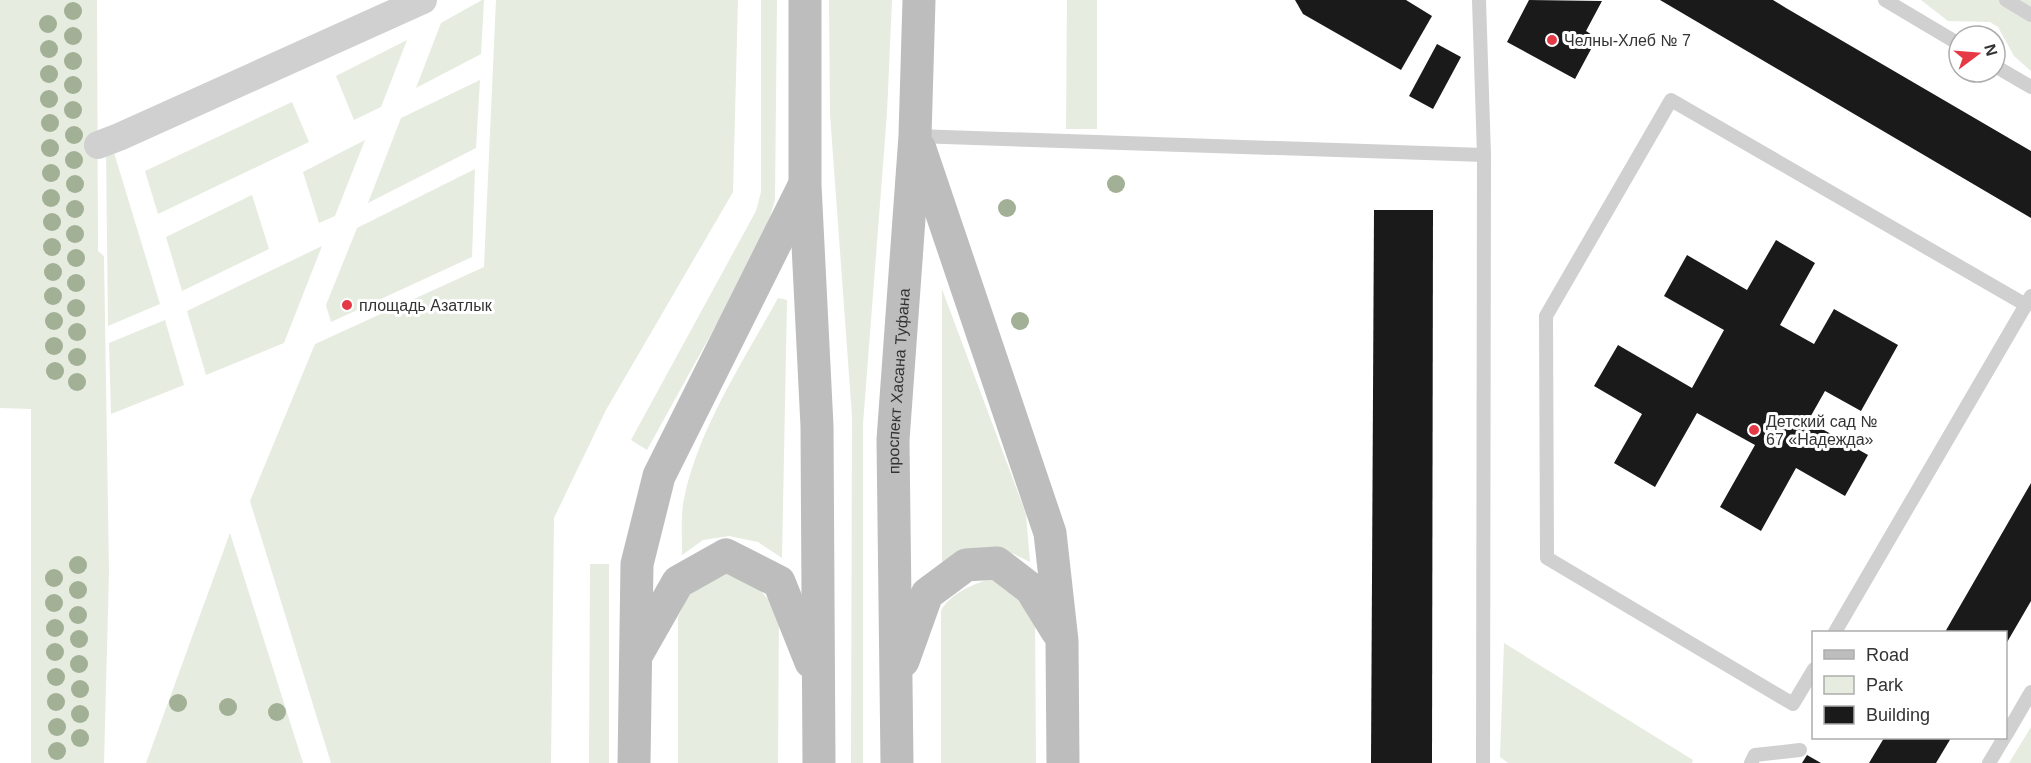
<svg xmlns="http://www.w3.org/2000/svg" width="2031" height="763" viewBox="0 0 2031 763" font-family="Arial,sans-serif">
  <rect width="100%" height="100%" fill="#fff"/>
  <g fill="#e6ecdf">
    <path d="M 0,0 L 97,0 L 98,251 L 104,256 L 109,573 L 104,763 L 31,763 L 31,409 L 0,408 Z"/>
    <path d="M 482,0 L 484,0 L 481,54 L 416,88 L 441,23 Z"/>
    <path d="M 496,0 L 738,0 L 733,192 L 606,410 L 554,518 L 551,763 L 331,763 L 250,501 L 315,344 L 484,267 Z"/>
    <path d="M 761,0 L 777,0 L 775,200 L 763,240 L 647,450 L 631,440 L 756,211 L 761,192 Z"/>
    <path d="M 829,0 L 892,0 L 887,113 L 863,424 L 863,763 L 851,763 L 852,416 L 830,114 Z"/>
    <path d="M 1067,0 L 1097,0 L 1097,129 L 1066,129 Z"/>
    <path d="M 1921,0 L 2031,0 L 2031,71 L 2014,56 L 1998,27 L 1990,22 L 1948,21 Z"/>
    <path d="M 407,40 L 381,107 L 354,120 L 336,76 Z"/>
    <path d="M 480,80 L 476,148 L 368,203 L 401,118 Z"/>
    <path d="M 292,102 L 309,142 L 158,214 L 145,171 Z"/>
    <path d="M 365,140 L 335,216 L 319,223 L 303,172 Z"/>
    <path d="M 112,146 L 160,304 L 108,326 L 106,148 Z"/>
    <path d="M 475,169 L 472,257 L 331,322 L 326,305 L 357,228 Z"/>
    <path d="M 252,195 L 269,249 L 182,291 L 166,237 Z"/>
    <path d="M 322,246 L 284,343 L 206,375 L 187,311 Z"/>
    <path d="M 942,289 L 1026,514 L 1030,562 C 999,545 973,542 942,562 Z"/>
    <path d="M 778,298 L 787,300 L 782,558 L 758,542 L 729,536 L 703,540 L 682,555 C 682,538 681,520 683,504 C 696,432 743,362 778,298 Z"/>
    <path d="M 165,320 L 184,385 L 111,414 L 109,343 Z"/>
    <path d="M 230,533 L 303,763 L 146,763 Z"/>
    <path d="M 590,564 L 609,564 L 609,763 L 589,763 Z"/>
    <path d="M 721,573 L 741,575 L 755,584 L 779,612 L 778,763 L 678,763 L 678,618 C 688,592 696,584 721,573 Z"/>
    <path d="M 989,579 L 1010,585 L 1035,617 L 1036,763 L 941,763 L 941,610 C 953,592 970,586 989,579 Z"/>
    <path d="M 1504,643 L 1693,760 L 1692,763 L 1508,763 L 1500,757 Z"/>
    <path d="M 2031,727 L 2031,763 L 2009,763 Z"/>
  </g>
  <g fill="#1a1a1a">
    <path d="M 1295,0 L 1406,0 L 1432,16 L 1401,70 L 1303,14 Z"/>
    <path d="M 1529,0 L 1602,1 L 1586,31 L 1597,38 L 1575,79 L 1507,42 Z"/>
    <path d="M 1660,0 L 1773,0 L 1786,8 L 2031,151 L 2031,218 Z"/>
    <path d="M 1437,44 L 1461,57 L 1433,109 L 1409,96 Z"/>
    <path d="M 1374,210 L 1433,210 L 1432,763 L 1371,763 Z"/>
    <path d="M 1776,240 L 1815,263 L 1780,325 L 1814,344 L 1834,309 L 1898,345 L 1861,411 L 1825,391 L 1808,421 L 1868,455 L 1845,496 L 1796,468 L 1761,531 L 1720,507 L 1755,445 L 1697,413 L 1655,487 L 1614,463 L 1642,414 L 1594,386 L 1618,345 L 1692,388 L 1724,330 L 1664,296 L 1687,255 L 1747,290 Z"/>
    <path d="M 2031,483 L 2031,601 L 2006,644 L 2006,632 L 1945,632 Z"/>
    <path d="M 1884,738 L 1951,738 L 1936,763 L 1869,763 Z"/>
    <path d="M 1807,755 L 1821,763 L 1802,763 Z"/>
  </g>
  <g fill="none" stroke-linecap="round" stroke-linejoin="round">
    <g stroke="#d0d0d0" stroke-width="14">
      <path d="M 1479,0 L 1484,155 L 1483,763"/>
      <path d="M 1885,0 L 1959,44"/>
      <path d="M 2006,0 L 2031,15"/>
      <path d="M 1995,66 L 2031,87"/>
      <path d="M 915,136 L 1484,155"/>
      <path d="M 1835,632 L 2031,296"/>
      <path d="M 1814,669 L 1793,704 L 1547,558 L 1546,316 L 1671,100 L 2026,305"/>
      <path d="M 2006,735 L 2031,692"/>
      <path d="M 1751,763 L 1755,755 L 1800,750"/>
      <path d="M 1989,763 L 2004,738"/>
    </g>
    <path stroke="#d0d0d0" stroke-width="28" d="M 98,145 L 119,137 L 423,0"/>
    <g stroke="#bdbdbd" stroke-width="33">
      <path d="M 805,0 L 805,185 L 817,426 L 819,763"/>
      <path d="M 920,149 L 1050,533 L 1062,641 L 1063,763"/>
      <path d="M 637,654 L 678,582 L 726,555 L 779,582 L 811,662"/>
      <path d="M 903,661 L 927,594 L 966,565 L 997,563 L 1031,589 L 1057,631"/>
      <path d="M 634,763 L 637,564 L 659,476 L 804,186"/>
      <path id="s1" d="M 897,763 L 893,440 L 915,136 L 919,0"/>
    </g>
  </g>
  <g fill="#a2b095">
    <circle cx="73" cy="11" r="9"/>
    <circle cx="48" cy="24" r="9"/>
    <circle cx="73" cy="36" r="9"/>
    <circle cx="49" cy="49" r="9"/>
    <circle cx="73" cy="61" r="9"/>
    <circle cx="49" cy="74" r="9"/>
    <circle cx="73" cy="85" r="9"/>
    <circle cx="49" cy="99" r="9"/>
    <circle cx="73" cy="110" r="9"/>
    <circle cx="50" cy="123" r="9"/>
    <circle cx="74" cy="135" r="9"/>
    <circle cx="50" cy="148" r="9"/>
    <circle cx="74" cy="160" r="9"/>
    <circle cx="51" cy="173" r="9"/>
    <circle cx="75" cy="184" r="9"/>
    <circle cx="1116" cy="184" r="9"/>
    <circle cx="51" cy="198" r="9"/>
    <circle cx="1007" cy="208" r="9"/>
    <circle cx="75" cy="209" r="9"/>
    <circle cx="52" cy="222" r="9"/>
    <circle cx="75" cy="234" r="9"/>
    <circle cx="52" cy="247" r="9"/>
    <circle cx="76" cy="258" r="9"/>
    <circle cx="53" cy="272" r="9"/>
    <circle cx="76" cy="283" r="9"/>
    <circle cx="53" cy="296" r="9"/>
    <circle cx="76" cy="308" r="9"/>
    <circle cx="54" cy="321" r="9"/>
    <circle cx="1020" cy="321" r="9"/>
    <circle cx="77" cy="332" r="9"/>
    <circle cx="54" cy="346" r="9"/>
    <circle cx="77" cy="357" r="9"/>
    <circle cx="55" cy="371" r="9"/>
    <circle cx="77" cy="382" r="9"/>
    <circle cx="78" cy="565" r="9"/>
    <circle cx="54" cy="578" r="9"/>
    <circle cx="78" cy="590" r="9"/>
    <circle cx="54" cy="603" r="9"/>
    <circle cx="78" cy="615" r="9"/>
    <circle cx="55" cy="628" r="9"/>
    <circle cx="79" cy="639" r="9"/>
    <circle cx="55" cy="652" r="9"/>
    <circle cx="79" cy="664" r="9"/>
    <circle cx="56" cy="677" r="9"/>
    <circle cx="80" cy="689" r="9"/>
    <circle cx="56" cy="702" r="9"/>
    <circle cx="178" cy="703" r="9"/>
    <circle cx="228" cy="707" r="9"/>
    <circle cx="277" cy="712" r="9"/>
    <circle cx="80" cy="714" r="9"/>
    <circle cx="57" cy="727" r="9"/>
    <circle cx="80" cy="738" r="9"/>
    <circle cx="57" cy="751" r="9"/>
  </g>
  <g fill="#e63946" stroke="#fff" stroke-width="2">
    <circle cx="1552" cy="40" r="6"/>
    <circle cx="347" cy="305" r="6"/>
    <circle cx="1754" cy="430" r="6"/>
  </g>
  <g text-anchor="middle" stroke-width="6" stroke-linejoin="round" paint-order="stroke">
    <g font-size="16" fill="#333" stroke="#fff" text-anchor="start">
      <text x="1564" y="46">Челны-Хлеб № 7</text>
      <text x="359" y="311">площадь Азатлык</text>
      <text x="1766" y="427">Детский сад №<tspan x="1766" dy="18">67 «Надежда»</tspan></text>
    </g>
    <g font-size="16" fill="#333" stroke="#fff">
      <text dy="6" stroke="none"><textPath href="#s1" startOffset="382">проспект Хасана Туфана</textPath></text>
    </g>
  </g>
  <rect x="1812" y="631" width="195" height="108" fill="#ffffff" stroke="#adadad" stroke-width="1.5"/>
  <rect x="1824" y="650" width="30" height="9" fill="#bdbdbd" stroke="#adadad" stroke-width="1.5"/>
  <text x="1866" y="661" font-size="18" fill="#333333">Road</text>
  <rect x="1824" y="676" width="30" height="18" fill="#e6ecdf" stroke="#adadad" stroke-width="1.5"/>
  <text x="1866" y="691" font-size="18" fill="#333333">Park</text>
  <rect x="1824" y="706" width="30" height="18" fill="#1a1a1a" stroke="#adadad" stroke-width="1.5"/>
  <text x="1866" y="721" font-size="18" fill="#333333">Building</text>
  <g transform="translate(1977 54) rotate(74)"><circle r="28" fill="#ffffff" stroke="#adadad" stroke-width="1.5"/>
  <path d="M0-4.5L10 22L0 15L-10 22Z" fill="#e63946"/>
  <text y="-9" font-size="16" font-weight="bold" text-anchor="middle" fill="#333333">N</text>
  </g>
</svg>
